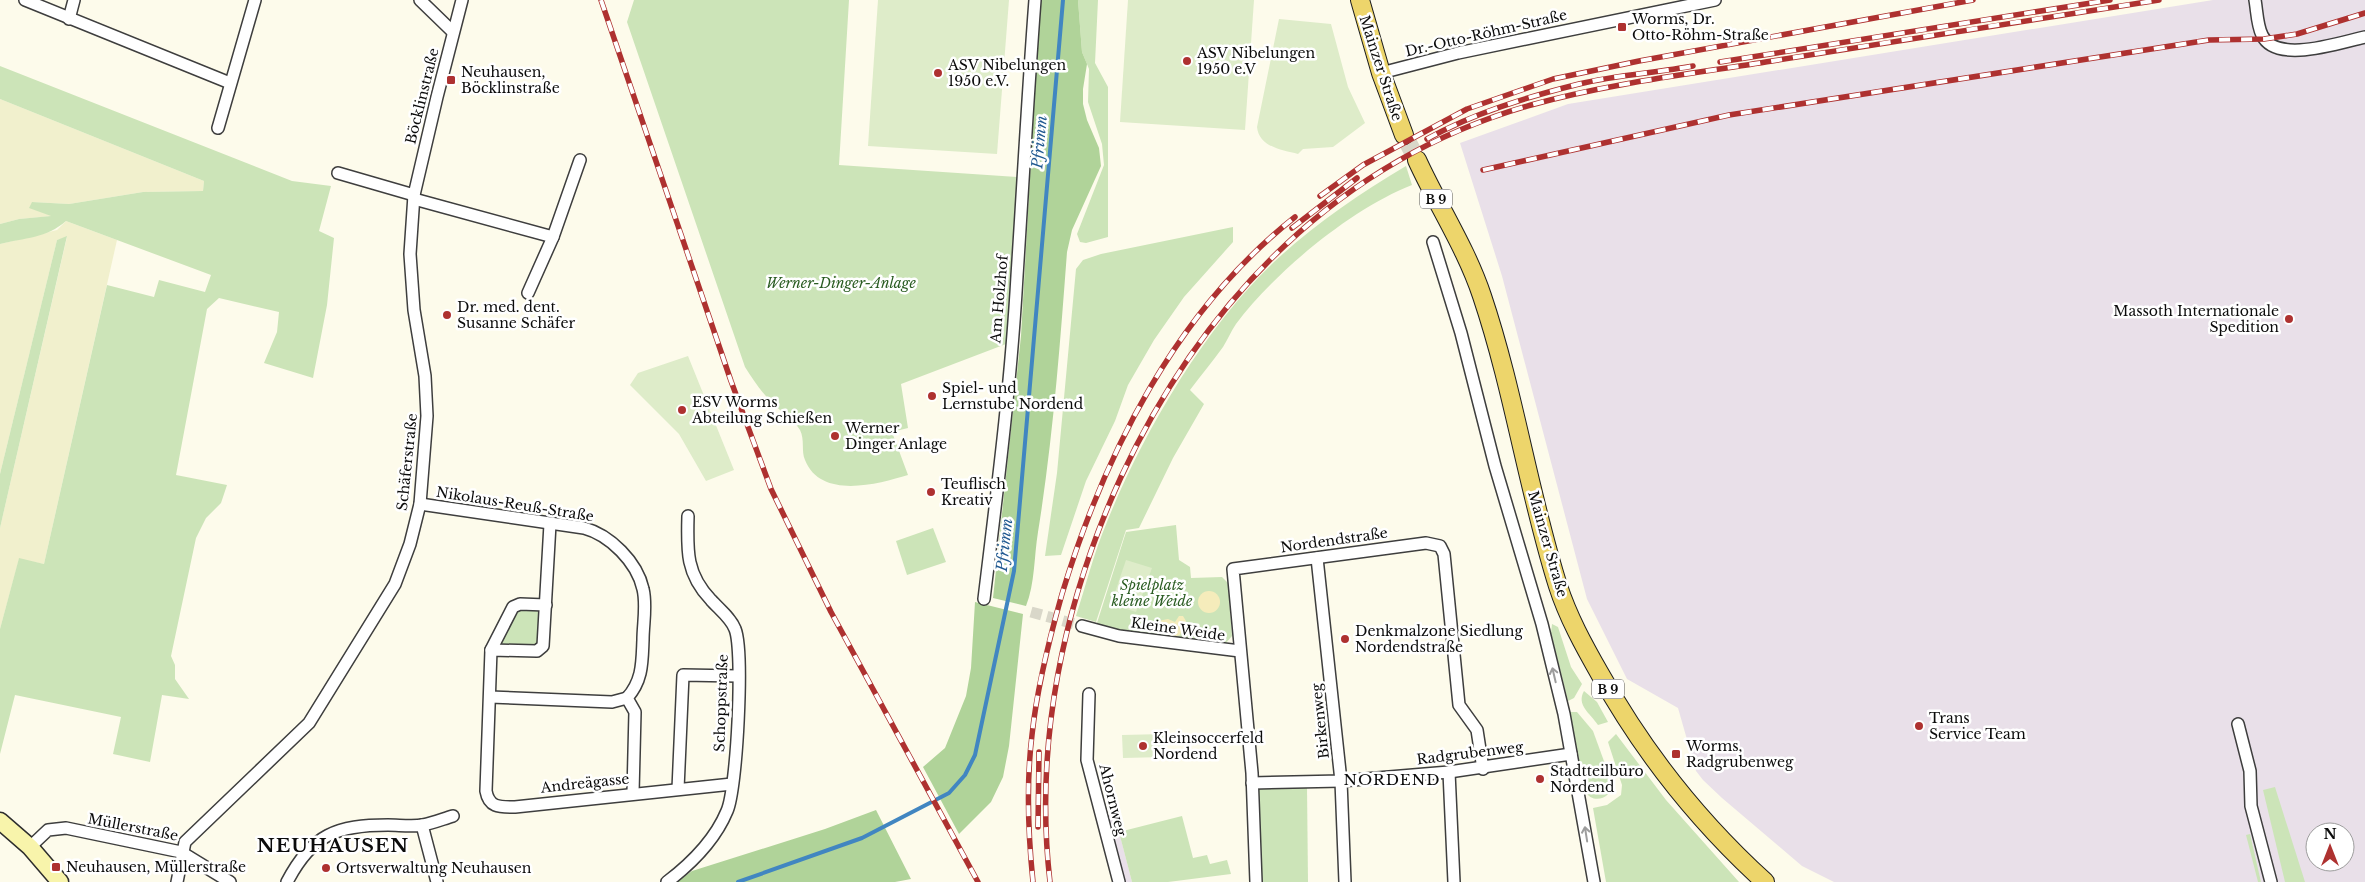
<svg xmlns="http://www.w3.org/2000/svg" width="2365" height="882" viewBox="0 0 2365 882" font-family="'Libre Baskerville',serif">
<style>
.industrial{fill:#e9e0e9;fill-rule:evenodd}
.farmland{fill:#f1f0cd}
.green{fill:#cce4b8}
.forest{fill:#b0d399}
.sand{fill:#f5ecbb}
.pitch{fill:#deecc9}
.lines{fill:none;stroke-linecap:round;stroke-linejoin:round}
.stream{stroke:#4186c1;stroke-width:4}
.street-tunnel{stroke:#d9d7c9;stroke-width:11;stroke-dasharray:11 5.5;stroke-linecap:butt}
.primary-tunnel{stroke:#d9d7c9;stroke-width:18;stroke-dasharray:18 9;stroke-linecap:butt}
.street-casing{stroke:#3e3e3e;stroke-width:14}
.secondary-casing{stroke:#2d2d2d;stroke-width:19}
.primary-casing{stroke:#1c1c1c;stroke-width:20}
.street{stroke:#fff;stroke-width:11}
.secondary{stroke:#f8f4ab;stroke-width:16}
.primary{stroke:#edd56b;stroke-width:18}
.rail-casing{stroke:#ae3130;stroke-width:5.5}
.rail{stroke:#fff;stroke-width:4;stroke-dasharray:11;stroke-linecap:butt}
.oneway{stroke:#9d9d9d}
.poi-dot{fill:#ae3130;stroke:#fff;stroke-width:2}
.labels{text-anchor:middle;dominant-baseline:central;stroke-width:5;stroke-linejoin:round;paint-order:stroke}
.shield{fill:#fff;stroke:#545454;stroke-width:1}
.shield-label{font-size:12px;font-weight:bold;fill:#0b0b0b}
.poi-label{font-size:14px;fill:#0b0b0b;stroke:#fff;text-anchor:start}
.street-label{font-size:14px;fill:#0b0b0b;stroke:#fff}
.park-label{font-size:14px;font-style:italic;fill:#2a5c22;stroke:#fff}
.water-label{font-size:15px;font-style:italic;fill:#205991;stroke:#fff}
.neighbourhood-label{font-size:15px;letter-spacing:1px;fill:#0b0b0b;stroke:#fff}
.district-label{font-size:19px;font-weight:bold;letter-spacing:1px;fill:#0b0b0b;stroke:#fff}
</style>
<rect width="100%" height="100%" fill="#fdfbeb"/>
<g class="industrial">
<path d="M2213 0H2365V882H1834L1802 866 1722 798 1703 780 1696 771 1678 708 1627 679 1587 599 1502 276 1460 143 1568 104ZM2315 832H2345V862H2315Z"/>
<path d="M1111 811 1114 812 1132 882H1121L1105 822Z"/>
</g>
<g class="farmland">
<path d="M0 99 204 181 203 191 143 192 69 204 32 202 53 216 19 219 0 224Z"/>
<path d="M66 221 117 240 44 564 19 559 0 629V528L67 237 57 240 0 474V244L57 230Z"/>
</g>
<g class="green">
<path d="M634 0H849L839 165 1017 177 1006 344 901 384 908 428 892 432 908 475C878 484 821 500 805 460 801 451 805 440 800 430 795 421 783 414 776 406 763 395 754 381 745 367L627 22Z"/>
<path d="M1078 0H1098L1095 63 1108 87V237L1086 243 1080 242 1077 234 1104 165 1102 144 1088 102 1089 69 1082 52Z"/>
<path d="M0 66 292 181 331 186 319 231 334 238 327 305 313 378 264 363 277 332 279 312 219 298 207 309 176 475 227 485 221 503 206 518 196 538 171 656 175 665V679L189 699 162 695 150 762 113 754 121 717 15 695 0 754V629L19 558 44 564 107 285 154 297 159 280 205 292 211 275 66 221C47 238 24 238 0 244V224L19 219 51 216 29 208 32 202 69 204 143 192 203 191 204 181 0 99Z"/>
<path d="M1406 166 1412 185C1351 209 1276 271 1236 324 1231 331 1228 339 1223 347 1213 361 1201 375 1190 390L1204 404 1173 458 1139 528 1126 530 1096 622 1076 616C1086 585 1094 552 1107 522 1142 434 1205 327 1274 262 1315 224 1359 194 1406 166Z"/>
<path d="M1233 227V242L1184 297 1154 340 1128 385 1115 421 1086 481 1061 555 1045 556 1057 473 1076 269 1083 260 1101 254Z"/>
<path d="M67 236 0 528V474L57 240Z"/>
<path d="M1176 525 1179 560 1190 567 1191 578 1222 577 1228 583 1232 636 1225 644 1116 632 1096 626 1126 532Z"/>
<path d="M933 528 946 562 907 575 896 541Z"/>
<path d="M536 607 540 611 538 646H503L501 641 517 608Z"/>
<path d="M1552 624 1558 627 1571 667 1582 684 1574 698 1568 701 1551 633Z"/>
<path d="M1584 691 1597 702 1608 722 1598 725C1590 713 1576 705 1584 691Z"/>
<path d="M1570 712H1577L1593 731 1612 783C1613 799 1592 805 1585 791Z"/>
<path d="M1616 734 1666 800 1739 882H1606L1593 808 1607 805 1621 795 1622 785 1608 742Z"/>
<path d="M1255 786H1307L1308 882H1258Z"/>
<path d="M2275 787 2305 882H2285L2263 790Z"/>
<path d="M1182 816 1193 858 1207 855 1210 864 1227 860 1231 874 1168 882H1132L1119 832Z"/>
<path d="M2250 834 2261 882H2258L2246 835Z"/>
</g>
<g class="forest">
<path d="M1040 0H1078L1082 52 1087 64 1083 89V104L1087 120 1099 148 1101 166 1072 230 1067 252C1060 345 1053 439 1038 532 1034 556 1035 584 1026 606L993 598 1021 336Z"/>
<path d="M975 602 1023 614 1009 746 1003 777 991 802 959 834 923 767 945 748 966 696 971 668Z"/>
<path d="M876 810 911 879 895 882H677L692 871 825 829Z"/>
</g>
<g class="sand">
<circle cx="1209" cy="602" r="11"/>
<path d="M1179 616H1183L1186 621 1180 635 1173 637 1156 628 1158 621 1168 619 1175 622Z"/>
</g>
<g class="pitch">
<path d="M878 0H1009L997 154 868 146Z"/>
<path d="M1128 0H1254L1245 130 1120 122Z"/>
<path d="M1279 19 1331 24 1348 87 1365 123 1333 147 1303 149 1298 154C1282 150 1259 147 1257 127Z"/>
<path d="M688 356 734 470 706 481 679 434 630 385 638 373Z"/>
<path d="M1126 560 1152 568 1136 612 1111 604Z"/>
<path d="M1164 734 1165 757 1123 758 1122 735Z"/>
</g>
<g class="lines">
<path class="stream" d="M738 882 862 838 949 793 965 775 975 755 1014 571 1063 0"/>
<path class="street-tunnel" d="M1031 612 1082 626"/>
<path class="primary-tunnel" d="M1404 135 1417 160"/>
<g class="street-casing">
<g id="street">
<path d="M25 0 230 83"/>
<path d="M420 0 453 32"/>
<path d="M2255 0C2257 11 2257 25 2262 35 2276 65 2341 42 2365 37"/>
<path d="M69 19 74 0"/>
<path d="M1381 73 1458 53 1715 0"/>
<path d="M218 128 255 0"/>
<path d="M338 173 414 195"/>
<path d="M414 199 553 237"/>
<path d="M1433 242 1461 333 1495 466 1542 624 1564 714 1594 882"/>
<path d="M528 293 553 237 580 160"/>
<path d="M420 504 584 528C610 535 637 562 643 589 647 605 643 624 643 640 642 662 643 680 627 698L635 712 633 793"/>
<path d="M550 524 543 646 537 651 491 650 486 791C489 808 500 807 515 807L732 784"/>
<path d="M1317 558 1341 781 1345 882"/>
<path d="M984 599C997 492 1011 384 1017 276 1023 184 1028 92 1035 0"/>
<path d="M1082 626 1119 636 1240 651"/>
<path d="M491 650 513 607 520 604 546 605"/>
<path d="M1089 694 1087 760 1119 882"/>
<path d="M490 697 612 702 627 698"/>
<path d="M2238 724 2250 771 2251 806 2271 882"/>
<path d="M1449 772 1454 882"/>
<path d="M1252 783 1341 781 1449 772 1571 754"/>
<path d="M678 789 683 675 738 676"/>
<path d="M422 825 437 882"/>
<path d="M30 847 48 830 66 828 181 852 230 882"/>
<path d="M177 882 185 842 309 723 395 584 410 544 420 504 427 416 425 376 414 310 410 254 414 195 437 97 462 0"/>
<path d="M287 882C312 834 337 825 388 825 399 825 412 827 423 825 433 823 443 819 453 816"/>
<path d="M667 882C692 863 715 840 727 811 737 789 744 651 735 629 731 618 719 609 711 600 686 574 687 551 688 516"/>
<path d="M1256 882 1252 773 1233 569 1426 543 1440 546 1444 554 1459 705 1477 730 1483 769"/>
</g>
</g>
<g class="secondary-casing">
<path id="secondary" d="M0 821 30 847 60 882"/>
</g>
<g class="primary-casing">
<g id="primary">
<path d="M1360 0 1381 73 1404 135"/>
<path d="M1417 160C1438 206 1466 248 1482 296 1514 391 1528 491 1558 586 1568 617 1584 646 1600 674 1644 753 1699 822 1765 882"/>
</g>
</g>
<use href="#street" class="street"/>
<use href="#secondary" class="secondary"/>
<use href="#primary" class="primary"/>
<g class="rail-casing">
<g id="rail">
<path d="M601 0 731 381 771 489 831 612 978 882"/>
<path d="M1720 62 2110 0"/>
<path d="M1427 139C1474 113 1527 97 1579 84 1616 75 1655 73 1693 66"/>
<path d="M1483 170 1729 115 2209 40 2264 39 2297 34 2365 13"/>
<path d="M1320 196 1363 165 1467 109 1553 79 1639 61 1973 0"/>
<path d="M1292 228 1357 178"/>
<path d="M1038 827 1039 752"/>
<path d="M1033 882C1028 833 1026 784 1032 735 1037 687 1049 640 1062 594 1105 452 1177 310 1295 217"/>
<path d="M1050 882C1034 743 1063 604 1121 477 1203 301 1340 159 1531 105 1610 83 1691 74 1772 61 1901 40 2030 20 2159 0"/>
</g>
</g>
<use href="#rail" class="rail"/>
</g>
<defs><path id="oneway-shaft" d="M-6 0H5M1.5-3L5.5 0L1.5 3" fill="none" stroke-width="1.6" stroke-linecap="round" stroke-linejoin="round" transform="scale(1.25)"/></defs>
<g class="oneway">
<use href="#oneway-shaft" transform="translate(1554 675) rotate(-103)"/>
<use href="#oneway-shaft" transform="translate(1586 834) rotate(-99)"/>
</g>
<g class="poi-dot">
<rect x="1617" y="22" width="10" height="10" rx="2.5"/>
<circle cx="1187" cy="61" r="5"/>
<circle cx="938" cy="73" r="5"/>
<rect x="446" y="75" width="10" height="10" rx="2.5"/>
<circle cx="447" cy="315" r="5"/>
<circle cx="2289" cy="319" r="5"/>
<circle cx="932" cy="396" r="5"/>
<circle cx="682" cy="410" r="5"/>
<circle cx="835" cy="436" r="5"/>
<circle cx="931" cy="492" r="5"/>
<circle cx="1345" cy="639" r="5"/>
<circle cx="1919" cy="726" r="5"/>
<circle cx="1143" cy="746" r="5"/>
<rect x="1671" y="749" width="10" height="10" rx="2.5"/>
<circle cx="1540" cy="779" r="5"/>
<rect x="51" y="862" width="10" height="10" rx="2.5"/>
<circle cx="326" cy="868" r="5"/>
</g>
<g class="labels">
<g class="shield">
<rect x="1420" y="189.5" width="32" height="19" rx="4"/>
<rect x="1592" y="679.5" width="32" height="19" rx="4"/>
</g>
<g class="shield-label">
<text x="1436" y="199">B 9</text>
<text x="1608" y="689">B 9</text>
</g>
<g class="poi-label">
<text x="1632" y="19">Worms, Dr.<tspan x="1632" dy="16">Otto-Röhm-Straße</tspan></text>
<text x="1197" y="53">ASV Nibelungen<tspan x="1197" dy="16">1950 e.V</tspan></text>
<text x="948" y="65">ASV Nibelungen<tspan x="948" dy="16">1950 e.V.</tspan></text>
<text x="461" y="72">Neuhausen,<tspan x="461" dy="16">Böcklinstraße</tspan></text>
<text x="457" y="307">Dr. med. dent.<tspan x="457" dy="16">Susanne Schäfer</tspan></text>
<text x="2279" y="311" text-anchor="end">Massoth Internationale<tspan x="2279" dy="16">Spedition</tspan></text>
<text x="942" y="388">Spiel- und<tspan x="942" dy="16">Lernstube Nordend</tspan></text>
<text x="692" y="402">ESV Worms<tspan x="692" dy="16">Abteilung Schießen</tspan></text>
<text x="845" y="428">Werner<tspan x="845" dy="16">Dinger Anlage</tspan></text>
<text x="941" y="484">Teuflisch<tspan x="941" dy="16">Kreativ</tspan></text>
<text x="1355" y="631">Denkmalzone Siedlung<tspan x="1355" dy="16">Nordendstraße</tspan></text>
<text x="1929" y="718">Trans<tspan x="1929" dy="16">Service Team</tspan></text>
<text x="1153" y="738">Kleinsoccerfeld<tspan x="1153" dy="16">Nordend</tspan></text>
<text x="1686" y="746">Worms,<tspan x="1686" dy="16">Radgrubenweg</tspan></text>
<text x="1550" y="771">Stadtteilbüro<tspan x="1550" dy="16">Nordend</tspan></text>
<text x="66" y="867">Neuhausen, Müllerstraße</text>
<text x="336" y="868">Ortsverwaltung Neuhausen</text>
</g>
<g class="street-label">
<text transform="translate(1486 33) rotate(-13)">Dr.-Otto-Röhm-Straße</text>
<text transform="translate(1381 68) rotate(72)">Mainzer Straße</text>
<text transform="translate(422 96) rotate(-76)">Böcklinstraße</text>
<text transform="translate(999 299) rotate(-85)">Am Holzhof</text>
<text transform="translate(407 462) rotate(-84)">Schäferstraße</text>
<text transform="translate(515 504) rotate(9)">Nikolaus-Reuß-Straße</text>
<text transform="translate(1334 540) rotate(-8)">Nordendstraße</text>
<text transform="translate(1548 544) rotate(74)">Mainzer Straße</text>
<text transform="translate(1178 629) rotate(8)">Kleine Weide</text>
<text transform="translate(721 703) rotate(-88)">Schoppstraße</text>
<text transform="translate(1320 721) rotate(-96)">Birkenweg</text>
<text transform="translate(1470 753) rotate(-7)">Radgrubenweg</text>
<text transform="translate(585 783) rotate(-6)">Andreägasse</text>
<text transform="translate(1113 800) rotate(76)">Ahornweg</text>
<text transform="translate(133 827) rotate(11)">Müllerstraße</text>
</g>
<g class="park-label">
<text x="841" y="283">Werner-Dinger-Anlage</text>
<text x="1152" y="585">Spielplatz<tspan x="1152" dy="16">kleine Weide</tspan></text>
</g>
<g class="water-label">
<text transform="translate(1039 142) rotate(-85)">Pfrimm</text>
<text transform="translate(1004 545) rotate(-84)">Pfrimm</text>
</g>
<g class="neighbourhood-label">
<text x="1392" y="779">NORDEND</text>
</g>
<g class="district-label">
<text x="333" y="845">NEUHAUSEN</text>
</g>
</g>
<g transform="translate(2330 847)"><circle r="24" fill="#ffffff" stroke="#9d9d9d"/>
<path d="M0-4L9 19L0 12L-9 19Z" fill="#ae3130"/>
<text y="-8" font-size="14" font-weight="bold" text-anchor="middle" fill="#0b0b0b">N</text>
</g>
</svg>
